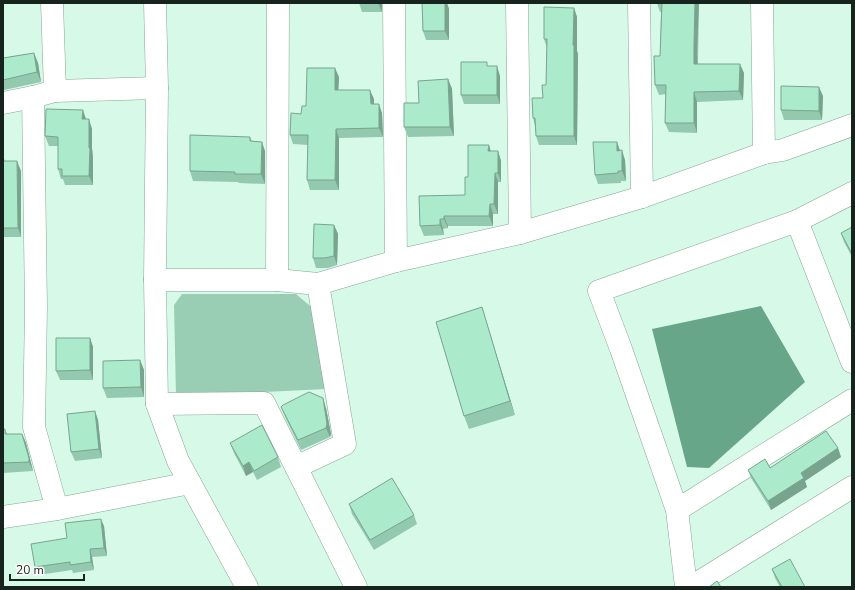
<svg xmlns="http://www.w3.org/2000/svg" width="855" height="590" viewBox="0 0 855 590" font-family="'Nunito Sans',sans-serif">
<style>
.green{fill:#9aceb4}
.water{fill:#68a689}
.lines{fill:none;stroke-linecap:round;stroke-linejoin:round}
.street-casing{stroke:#86a796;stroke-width:23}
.secondary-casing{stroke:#86a796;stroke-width:23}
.street{stroke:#fff;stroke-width:22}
.secondary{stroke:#fff;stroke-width:22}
.wall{fill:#93c9af}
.shaded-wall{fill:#78a48e}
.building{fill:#abeacb;stroke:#78a48e}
</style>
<rect width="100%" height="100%" fill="#d7fae8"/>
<path class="green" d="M182 294H296L316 311 327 389 176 396 174 305Z"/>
<path class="water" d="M761 306 805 382 709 468 687 467 652 329Z"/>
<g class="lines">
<g class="street-casing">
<g id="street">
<path d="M52 3 55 91"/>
<path d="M155 3 157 88 155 280 157 404 178 461 247 587"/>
<path d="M394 3 396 261"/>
<path d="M517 3 520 233"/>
<path d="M639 3 642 197"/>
<path d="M762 3 764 153"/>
<path d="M33 97 36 308 34 427 57 509"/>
<path d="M3 103 33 97 55 91 157 88"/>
<path d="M797 221 852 362"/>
<path d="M155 280H277L318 284 396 261 520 233 642 197 764 153 783 150 852 125"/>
<path d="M277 280 278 3"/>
<path d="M157 404 264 403 356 587"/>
<path d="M296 467 345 444 318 284"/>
<path d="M677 510 852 400"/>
<path d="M3 517 57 509 190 483"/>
<path d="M686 587 677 510 621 349 599 291 797 221 852 193"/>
</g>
</g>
<g class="secondary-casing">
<path id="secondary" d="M691 587 852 487"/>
</g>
<use href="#street" class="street"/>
<use href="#secondary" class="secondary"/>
</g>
<g class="wall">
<path d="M359 3H382V12H362Z"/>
<path d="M422 3H447L449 9V40H426L423 31Z"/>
<path d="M657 3H699L698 64 744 73 743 100 697 102V133L669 132 665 123 666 94 659 95 655 85 660 56 661 12H660Z"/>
<path d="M574 8 577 17V51L578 54 577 145H539L536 136 535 126 533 118 543 98 546 85 547 48 544 39Z"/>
<path d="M34 53 38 63 41 82 4 90 3 88V58Z"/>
<path d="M489 66 500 76V104H464L461 95Z"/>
<path d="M339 77 338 90 374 99V104L382 113 383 137 339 138V190H310L307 180 308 145 293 144 290 135 306 106Z"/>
<path d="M448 79 452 89 454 136 408 137 404 127Z"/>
<path d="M823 96 822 120H784L781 110Z"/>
<path d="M86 119 92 129V148L93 158V185H65L63 179H61L58 169V146H49L45 136Z"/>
<path d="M250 137 252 141 265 151V184L239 183 238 182 193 181 190 171Z"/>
<path d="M617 142 620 151 625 160 626 181H621V183L598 184 595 175Z"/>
<path d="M491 151H498L501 161V182H498V214H493V226H448V228L443 229 444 235 424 236 420 226 465 195 468 177Z"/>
<path d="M3 156 5 161 21 171V237H3Z"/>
<path d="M334 225 338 234 337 265 328 268H316L313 258Z"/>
<path d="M852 227V257L844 242 841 233Z"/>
<path d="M482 307 486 321 515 415 469 429 464 416Z"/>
<path d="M90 338 93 347V380H60L56 371Z"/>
<path d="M140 360 144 370V397L107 398 103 388Z"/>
<path d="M281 407 326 408 331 434 330 437 301 450 285 417Z"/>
<path d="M95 411 98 420 102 458 75 461 71 452Z"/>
<path d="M3 429H5L7 434H22L26 443 33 471 3 473Z"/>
<path d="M230 443 278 457 281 467 257 480 253 472 246 476 234 453Z"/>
<path d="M838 448 841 457 805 481 807 487 771 510 751 478 748 470 770 468Z"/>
<path d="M349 504 414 515 417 524 374 550 352 514Z"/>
<path d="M104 526 107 556 92 557 94 570 73 573 72 570 38 575 35 567 67 538Z"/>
<path d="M772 569 805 587H780L775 578Z"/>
</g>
<g class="shaded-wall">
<path d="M378 3H382V12Z"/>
<path d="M445 3H447L449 9V40L445 31Z"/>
<path d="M695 3H699L697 53 698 74 694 64V44Z"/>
<path d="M574 8 577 17V51L578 54 577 145 574 136 573 45Z"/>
<path d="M34 53 38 63 41 82 37 72Z"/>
<path d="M740 64 744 73 743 100 739 91Z"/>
<path d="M497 66 500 76V104L497 95Z"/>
<path d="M335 68 339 77 338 99 335 90Z"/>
<path d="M448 79 452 89 454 136 450 127Z"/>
<path d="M819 87 823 96 822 120 819 111Z"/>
<path d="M370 90 374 99V113L371 104Z"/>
<path d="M694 92 697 102V133L694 123Z"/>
<path d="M379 104 382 113 383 137 379 128Z"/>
<path d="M83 110 86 119H82Z"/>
<path d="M89 119 92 129V148L93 158V185L89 176Z"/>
<path d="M336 129 339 138V190L335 180Z"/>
<path d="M262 142 265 151V184L261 174Z"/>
<path d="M617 142 620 151H617Z"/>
<path d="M489 145 492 155 488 151Z"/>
<path d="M622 150 625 160 626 181 622 171Z"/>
<path d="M498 151 501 161V182L498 173Z"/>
<path d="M17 161 21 171V237L18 228Z"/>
<path d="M495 173 498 182V214L494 204Z"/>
<path d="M490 204 493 214V226L489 216Z"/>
<path d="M444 216 448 226V228L444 219Z"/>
<path d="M440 219 443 229 444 235 440 225Z"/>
<path d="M334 225 338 234 337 265 334 256Z"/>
<path d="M482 307 486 321 515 415 510 401Z"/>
<path d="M90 338 93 347V380L90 370Z"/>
<path d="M140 360 144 370V397L141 387Z"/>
<path d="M323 398 326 408 331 434 330 437 326 428Z"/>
<path d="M95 411 98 420 102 458 99 449Z"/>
<path d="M22 434 26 443 33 471 29 462Z"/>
<path d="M838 448 841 457 805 481 807 487 771 510 768 501 801 473Z"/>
<path d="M249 462 253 472 246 476 243 466Z"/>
<path d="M101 519 104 526 107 556 104 548Z"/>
<path d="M90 549 92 557 94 570 91 562Z"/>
</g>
<g class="building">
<path d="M422 3H445V31H423Z"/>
<path d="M662 3H695L694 44V64H740L739 91 694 92V123H665L666 85H655L654 56H660Z"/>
<path d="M544 7 574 8 573 45H574V136H536L535 118H533L532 98H543L542 85H546L547 39H544Z"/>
<path d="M34 53 37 72 3 80V58Z"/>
<path d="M461 62H487V66H497V95H461Z"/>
<path d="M307 68H335V90H370L371 104H379V128L336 129 335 180H307L308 135H290L291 113 301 114 302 106H306Z"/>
<path d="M448 79 450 127H404V103H419L418 81Z"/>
<path d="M781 86 819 87V111L781 110Z"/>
<path d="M46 109 83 110 82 119H89V148H90L89 176H62V169H58V137L45 136Z"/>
<path d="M190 135 250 137V141L262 142 261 174H235V172L190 171Z"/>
<path d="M593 142H617V151L622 150V171H618V173L595 175Z"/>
<path d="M468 145H489L488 151H498V173H495L494 204H490L489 216H444V219H440V225L420 226 419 196 465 195V177H468Z"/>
<path d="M3 161H17L18 228H3Z"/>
<path d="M314 224 334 225V256L325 258H313Z"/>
<path d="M852 227V254L841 233Z"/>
<path d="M482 307 510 401 464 416 436 322Z"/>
<path d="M56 338H90V370L56 371Z"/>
<path d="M140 360 141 387 103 388V361Z"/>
<path d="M309 392 323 398 327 424 326 428 298 440 281 407 283 405Z"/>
<path d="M95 411 99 449 71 452 67 414Z"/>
<path d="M262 425 278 457 254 471 249 462 243 466 230 443Z"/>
<path d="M3 429H5V434H22L29 458V462L3 463Z"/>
<path d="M826 431 838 448 801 473 804 478 768 501 748 470 765 459 770 468Z"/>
<path d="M392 478 414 515 370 540 349 504Z"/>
<path d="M101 519 104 548 90 549 91 562 70 565V562L35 567 31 544 67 538 65 523Z"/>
<path d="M790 559 805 587H782L772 569Z"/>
<path d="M717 581 721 587H709Z"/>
</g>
<rect width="855" height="590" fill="none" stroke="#17231d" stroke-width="8"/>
<path d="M10 574v6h74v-6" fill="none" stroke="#17231d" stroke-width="2"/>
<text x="16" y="574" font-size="12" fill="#17231d" stroke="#fdfdfd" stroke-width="3" paint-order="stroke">20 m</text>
</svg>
